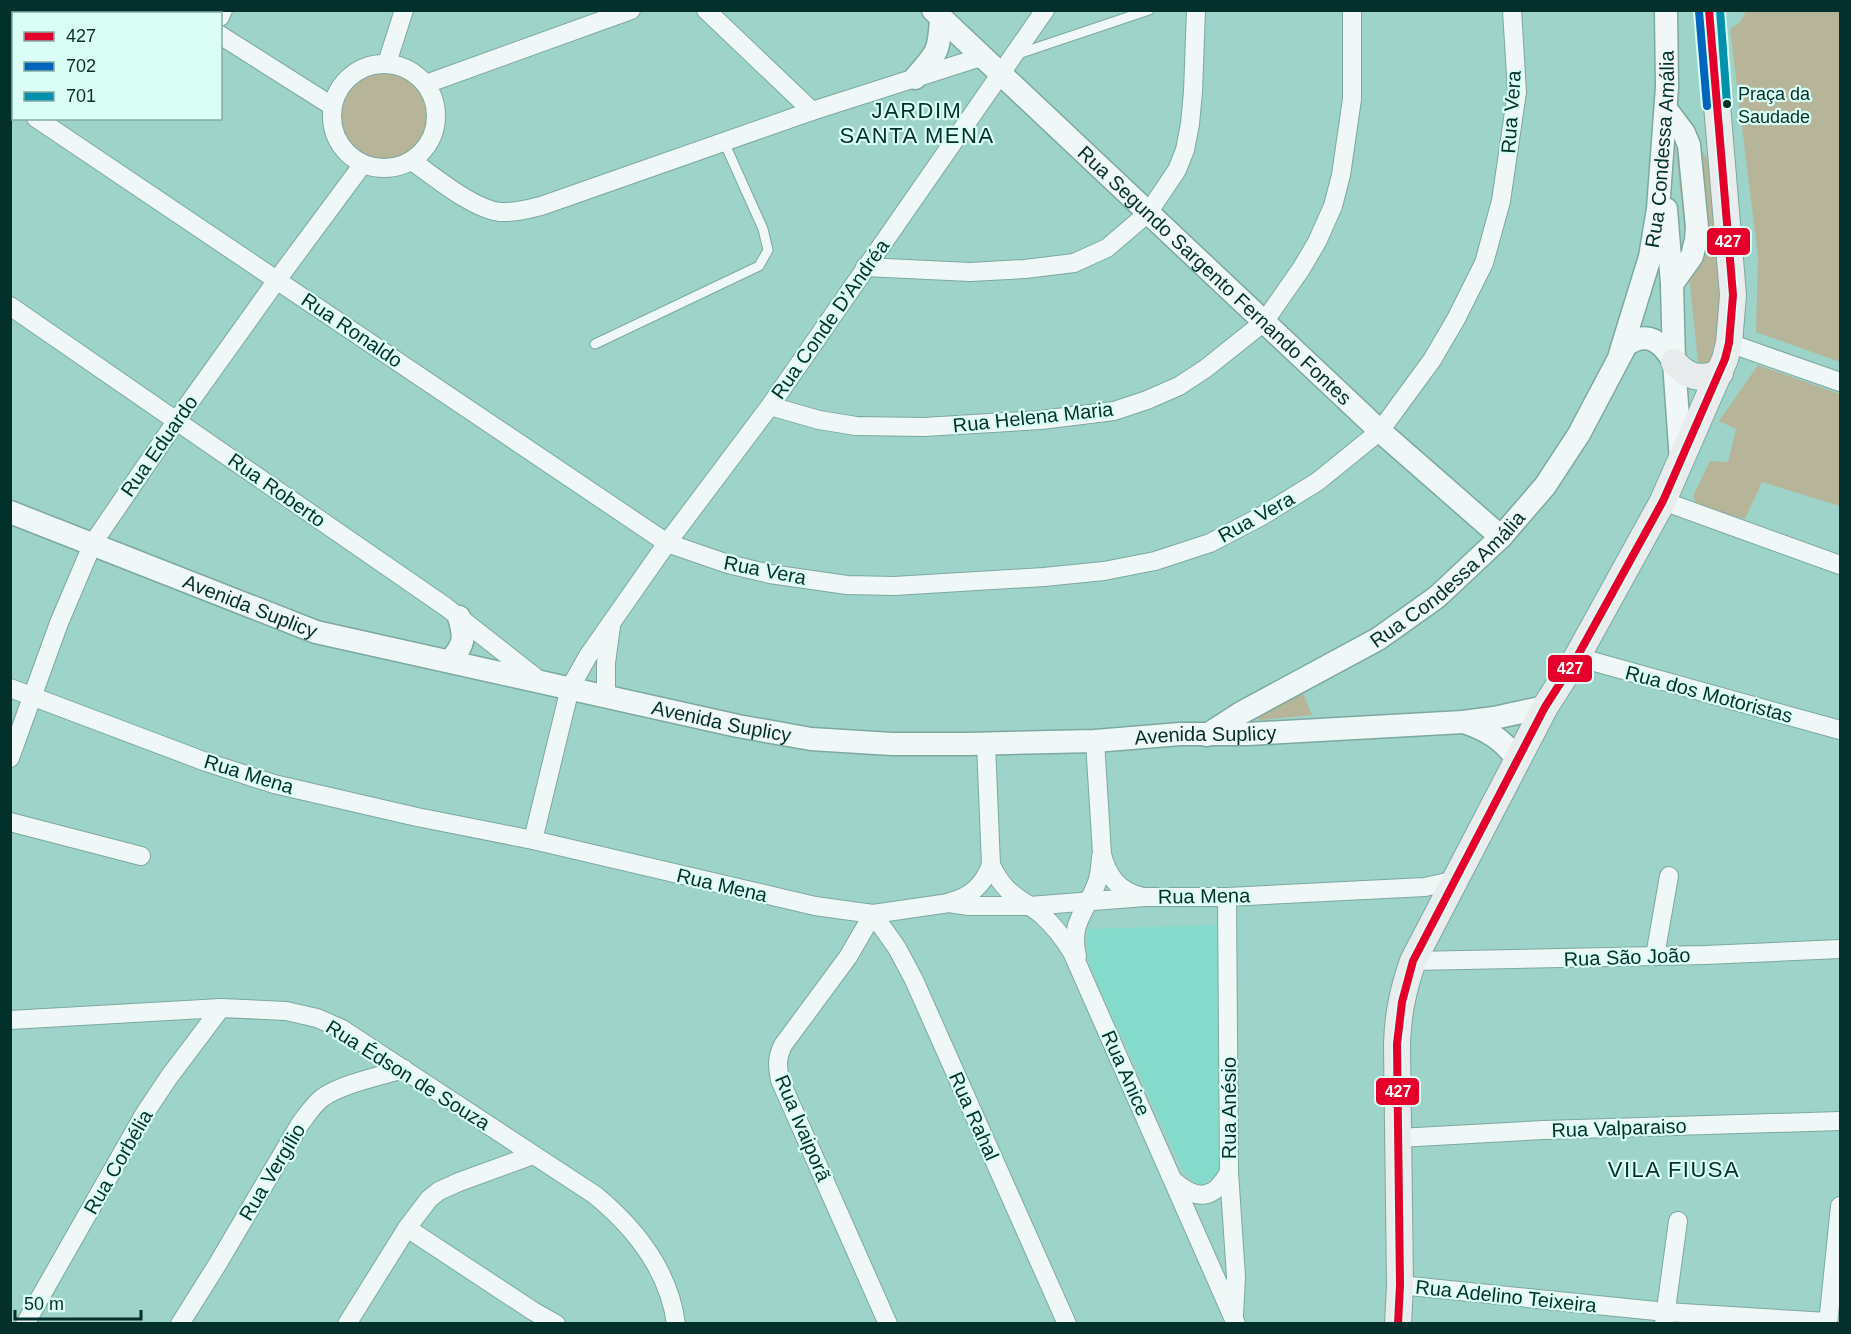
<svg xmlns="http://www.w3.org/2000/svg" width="1851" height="1334" viewBox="0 0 1851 1334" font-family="Helvetica,sans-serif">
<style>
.built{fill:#84dacb}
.green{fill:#b7b599}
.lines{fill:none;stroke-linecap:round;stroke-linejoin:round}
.service-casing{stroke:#7ca8a0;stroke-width:11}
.minor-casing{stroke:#7ca8a0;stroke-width:20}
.tertiary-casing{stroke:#7ca8a0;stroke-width:25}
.secondary-casing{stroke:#7ca8a0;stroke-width:28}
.service{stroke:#f0f8f7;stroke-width:9}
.minor{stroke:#f0f8f7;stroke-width:18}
.tertiary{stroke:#f0f8f7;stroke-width:22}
.secondary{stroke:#e8ecec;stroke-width:26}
.bus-1-casing{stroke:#dafef6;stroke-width:12}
.bus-2-casing{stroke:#dafef6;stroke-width:12}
.bus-3-casing{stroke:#dafef6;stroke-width:12}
.bus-1{stroke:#e4002b;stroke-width:8}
.bus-2{stroke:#0065bd;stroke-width:8}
.bus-3{stroke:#0191ad;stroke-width:8}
.bus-dot{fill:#03302a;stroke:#dafef6;stroke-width:2}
.labels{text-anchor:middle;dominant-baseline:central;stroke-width:4.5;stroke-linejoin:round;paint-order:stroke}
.bus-label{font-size:18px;fill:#03302a;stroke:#dafef6;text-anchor:start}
.street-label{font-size:20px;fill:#03302a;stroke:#dafef6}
.quarter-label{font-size:22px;letter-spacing:1.5px;fill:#03302a;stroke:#dafef6}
.line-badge{stroke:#dafef6;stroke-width:2}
.badge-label{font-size:16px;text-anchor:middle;font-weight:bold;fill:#fff}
</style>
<rect width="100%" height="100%" fill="#9dd3c9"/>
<path class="built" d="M1217 925 1219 1174 1199 1186 1184 1172 1089 964 1087 929Z"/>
<g class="green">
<path d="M1746 11H1840V362L1756 332 1758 257 1730 29 1740 22Z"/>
<circle cx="383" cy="116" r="49"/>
<path d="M1686 138 1697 144 1711 164 1724 300 1716 358 1707 364 1698 362 1676 149Z"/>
<path d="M1758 365 1840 394V506L1762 482 1745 519 1697 507 1693 496 1710 461 1728 462 1736 429 1719 421Z"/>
<path d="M1302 691 1312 715 1261 720 1256 718 1259 713Z"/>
</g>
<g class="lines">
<g class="service-casing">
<g id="service">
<path d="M1018 54 1149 10"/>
<path d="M595 344 759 266 768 250 763 229 724 142"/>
</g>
</g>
<g class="minor-casing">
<g id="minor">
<path d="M186 10 190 14"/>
<path d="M706 10 812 111"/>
<path d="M220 17 223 10"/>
<path d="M220 35 332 106"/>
<path d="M387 63 404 10"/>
<circle cx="384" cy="116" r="52"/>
<path d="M426 84 631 10"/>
<path d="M10 102 14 104"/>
<path d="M36 118 667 543 728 564 770 574 847 585 894 586 1044 577 1104 571 1155 561 1210 543 1260 517 1317 482 1380 431 1432 360 1456 319 1484 263 1501 201 1517 92 1512 10"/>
<path d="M412 161C435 177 473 209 500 212 514 213 528 209 541 206L812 111 981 57"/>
<path d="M865 267 970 272 1025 269 1074 263 1107 248 1148 213 1177 170 1185 150 1190 124 1193 92 1196 10"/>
<path d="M10 306 446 607 539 680"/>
<path d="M1729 343 1840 382"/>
<path d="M770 406 819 420 856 426 924 427 1041 420 1114 411 1147 400 1179 386 1205 369 1264 322 1301 269 1317 242 1333 206 1341 175 1352 99V10"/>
<path d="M1663 501 1840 565"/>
<path d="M1577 657 1840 730"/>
<path d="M10 688 206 762 274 784 417 817 533 840 815 906 873 914 949 903 969 906H1029L1145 897H1227L1425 887 1456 880"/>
<path d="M606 695V663L611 626"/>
<path d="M1095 741 1102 854C1107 875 1118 891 1140 896"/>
<path d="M986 744 991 865C1006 896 1018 896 1042 915 1054 926 1064 939 1072 952L1236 1324"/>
<path d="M10 758 59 623 93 543 177 420 277 280 363 164"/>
<path d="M10 822 141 856"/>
<path d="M533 840 570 688 588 656 667 543 770 406 1045 10"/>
<path d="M1227 897 1229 1172 1236 1277 1234 1315"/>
<path d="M950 902C971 897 983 885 991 865"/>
<path d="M873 914 848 957 783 1045C777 1057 777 1066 780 1080L888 1324"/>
<path d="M873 914 897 948 914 980 1067 1324"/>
<path d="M1077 956C1069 923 1086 912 1096 885 1100 876 1100 867 1101 857"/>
<path d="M1655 956 1669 876"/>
<path d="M1413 961 1705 955 1840 949"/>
<path d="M10 1020 221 1008 286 1011 317 1018 342 1029 595 1195C635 1228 669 1270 676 1324"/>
<path d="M1398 1138 1544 1130 1840 1121"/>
<path d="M1174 1181C1197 1201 1214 1200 1229 1172"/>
<path d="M407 1228 533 1311 556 1324"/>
<path d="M1400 1285 1666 1312 1828 1322"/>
<path d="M25 1324 145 1113 169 1077 221 1008"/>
<path d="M180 1324 217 1265 300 1124C307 1115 313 1105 322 1098 341 1084 381 1076 404 1069"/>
<path d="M347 1324 407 1228 429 1199 439 1191 459 1182 533 1155"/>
<path d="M1664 1324 1678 1221"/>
<path d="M1828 1324 1840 1206"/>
</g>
</g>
<g class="tertiary-casing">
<g id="tertiary">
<path id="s1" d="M933 10 1380 431 1501 537"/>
<path d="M915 78C937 53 939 53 941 19"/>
<path d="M1666 109 1684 133 1689 145 1697 227 1696 240 1692 256 1672 284"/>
<path d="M1666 209 1672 284 1674 362 1681 461"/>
<path id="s2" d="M1620 354 1650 257 1658 209 1667 87 1666 10"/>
<path id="s3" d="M10 512 316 632 738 726 811 739 892 744H968L1095 741 1180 734H1247L1463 722 1494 718 1545 707"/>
<path d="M450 661C465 644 465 637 459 617"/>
<path d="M1464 722C1489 731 1502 739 1518 760"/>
<path id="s4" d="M1207 735 1241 713 1378 639 1437 597 1501 537 1545 486 1579 434 1626 345C1648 330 1662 342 1674 362"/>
</g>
</g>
<g class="secondary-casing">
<g id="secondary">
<path d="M10 13 13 10"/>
<path d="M1674 362C1688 378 1699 380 1720 373"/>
<path d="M1398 1324 1400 1285 1397 1044C1398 1013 1403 990 1413 961L1545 707 1577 657 1663 501 1725 359 1729 343 1733 295 1709 10"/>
</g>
</g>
<use href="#service" class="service"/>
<use href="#minor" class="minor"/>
<use href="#tertiary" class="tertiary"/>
<use href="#secondary" class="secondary"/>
<g class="bus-1-casing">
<path id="bus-1" d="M1398 1324 1400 1285 1397 1044 1402 1002 1413 961 1545 707 1577 657 1663 501 1725 359 1729 343 1733 295 1709 10"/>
</g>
<g class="bus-2-casing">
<path id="bus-2" d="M1699 11 1707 106"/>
</g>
<g class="bus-3-casing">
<path id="bus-3" d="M1720 10 1727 104"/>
</g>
<use href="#bus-1" class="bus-1"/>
<use href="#bus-2" class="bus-2"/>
<use href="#bus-3" class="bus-3"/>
</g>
<circle class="bus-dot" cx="1727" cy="104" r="5"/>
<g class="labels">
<g class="bus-label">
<text x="1738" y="94">Praça da<tspan x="1738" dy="23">Saudade</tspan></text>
</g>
<g class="street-label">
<text transform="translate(1511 112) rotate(-86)">Rua Vera</text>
<text stroke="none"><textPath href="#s2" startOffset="210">Rua Condessa Amália</textPath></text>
<text stroke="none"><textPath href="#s1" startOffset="387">Rua Segundo Sargento Fernando Fontes</textPath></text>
<text transform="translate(830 319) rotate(-55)">Rua Conde D'Andréa</text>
<text transform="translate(352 330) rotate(34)">Rua Ronaldo</text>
<text transform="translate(1033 417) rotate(-6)">Rua Helena Maria</text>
<text transform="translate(159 446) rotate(-55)">Rua Eduardo</text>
<text transform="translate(277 490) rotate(35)">Rua Roberto</text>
<text transform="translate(1256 517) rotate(-29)">Rua Vera</text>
<text transform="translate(765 570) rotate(11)">Rua Vera</text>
<text stroke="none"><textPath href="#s4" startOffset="288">Rua Condessa Amália</textPath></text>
<text stroke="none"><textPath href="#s3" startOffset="258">Avenida Suplicy</textPath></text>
<text transform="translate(1709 694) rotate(15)">Rua dos Motoristas</text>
<text stroke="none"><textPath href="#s3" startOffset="744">Avenida Suplicy</textPath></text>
<text stroke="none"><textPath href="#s3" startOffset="1230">Avenida Suplicy</textPath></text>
<text transform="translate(249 774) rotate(17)">Rua Mena</text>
<text transform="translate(722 885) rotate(13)">Rua Mena</text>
<text transform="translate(1204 896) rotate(-1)">Rua Mena</text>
<text transform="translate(1627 957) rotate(-2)">Rua São João</text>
<text transform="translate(1126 1073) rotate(66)">Rua Anice</text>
<text transform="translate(408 1075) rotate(32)">Rua Édson de Souza</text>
<text transform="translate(1229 1108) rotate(-90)">Rua Anésio</text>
<text transform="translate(974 1116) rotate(66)">Rua Rahal</text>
<text transform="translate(803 1128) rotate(67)">Rua Ivaiporã</text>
<text transform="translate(1619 1128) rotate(-2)">Rua Valparaiso</text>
<text transform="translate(118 1162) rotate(-60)">Rua Corbélia</text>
<text transform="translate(272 1172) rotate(-59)">Rua Vergílio</text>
<text transform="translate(1506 1296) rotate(6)">Rua Adelino Teixeira</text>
</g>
<g class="quarter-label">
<text x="917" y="110">JARDIM<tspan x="917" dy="25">SANTA MENA</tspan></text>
<text x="1674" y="1169">VILA FIUSA</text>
</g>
</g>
<g class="line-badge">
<rect x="1706" y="227" width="45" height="29" rx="6" fill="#e4002b"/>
<rect x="1547" y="654" width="46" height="29" rx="6" fill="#e4002b"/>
<rect x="1375" y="1077" width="45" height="29" rx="6" fill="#e4002b"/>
</g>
<g class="badge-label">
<text x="1728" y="247">427</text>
<text x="1570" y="674">427</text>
<text x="1398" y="1097">427</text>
</g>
<rect width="1851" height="1334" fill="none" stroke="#03302a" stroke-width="24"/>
<rect x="12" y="12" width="210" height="108" fill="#dafef6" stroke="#84aca4" stroke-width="1.5"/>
<rect x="24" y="32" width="30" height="9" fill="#e4002b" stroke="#84aca4" stroke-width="1.5"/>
<text x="66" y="42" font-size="18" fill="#03302a">427</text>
<rect x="24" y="62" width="30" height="9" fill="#0065bd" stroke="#84aca4" stroke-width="1.5"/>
<text x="66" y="72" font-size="18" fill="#03302a">702</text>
<rect x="24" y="92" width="30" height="9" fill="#0191ad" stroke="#84aca4" stroke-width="1.5"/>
<text x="66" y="102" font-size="18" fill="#03302a">701</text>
<path d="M15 1310v9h126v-9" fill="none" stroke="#03302a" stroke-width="3"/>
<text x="24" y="1310" font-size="18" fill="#03302a" stroke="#dafef6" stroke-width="4.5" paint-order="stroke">50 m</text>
</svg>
